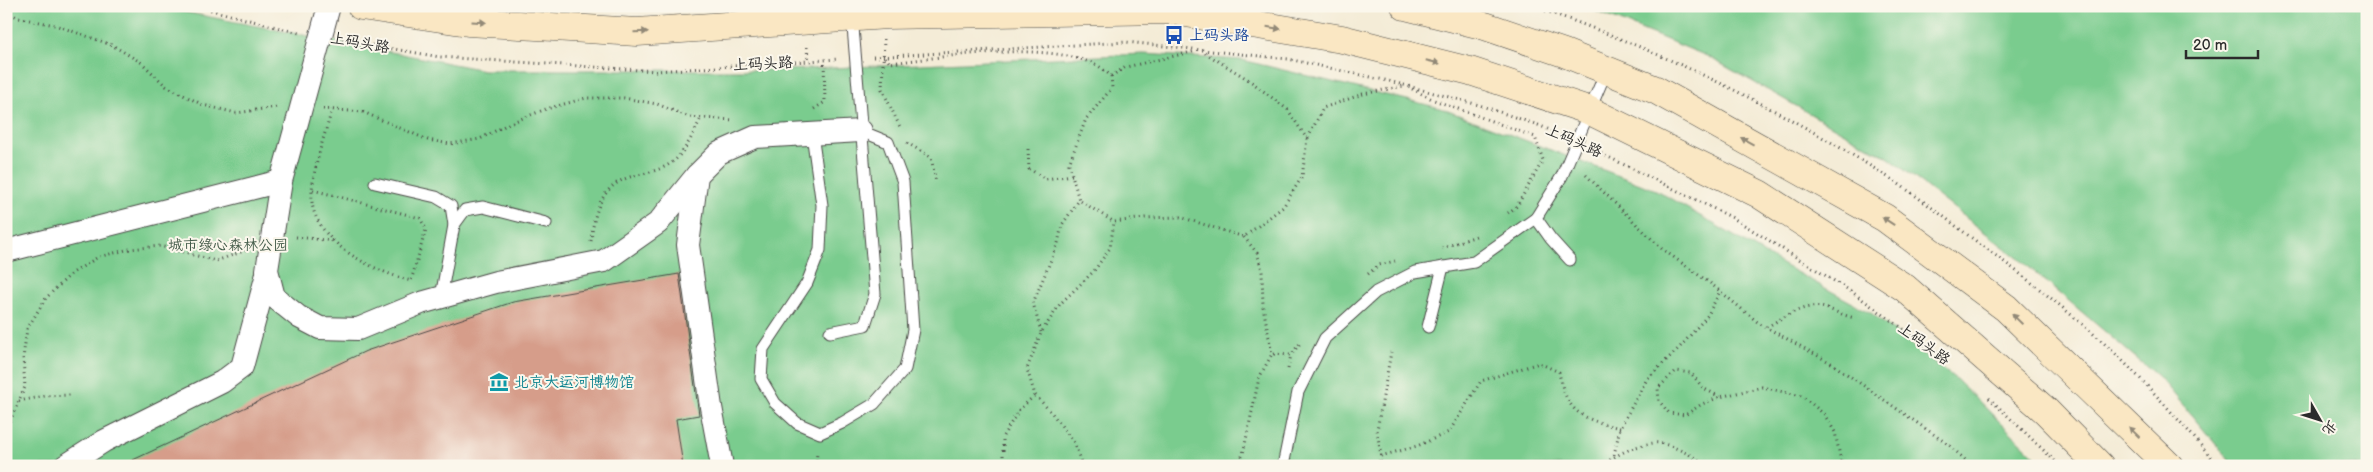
<svg xmlns="http://www.w3.org/2000/svg" width="2373" height="472" viewBox="0 0 2373 472" font-family="'Balsamiq Sans','LXGW WenKai TC',sans-serif">
<style>
.green{fill:#7acc8e;stroke:#527c5c}
.building{fill:#d69d8a}
.lines{fill:none;stroke-linecap:round;stroke-linejoin:round}
.lane-casing{stroke:#494845;stroke-width:13}
.street-casing{stroke:#494845;stroke-width:24}
.secondary-casing{stroke:#494845;stroke-width:29}
.path{stroke:#494845;stroke-width:3;stroke-dasharray:1 4;stroke-linecap:butt}
.lane{stroke:#fff;stroke-width:11}
.street{stroke:#fff;stroke-width:22}
.secondary{stroke:#fae7c3;stroke-width:28}
.oneway{fill:#928977}
.labels{text-anchor:middle;dominant-baseline:central;stroke-width:4;stroke-linejoin:round;paint-order:stroke}
.transit-label{font-size:15px;fill:#164399;stroke:#fbf7ec;text-anchor:start}
.street-label{font-size:15px;fill:#2b2b2b;stroke:#fbf7ec}
.park-label{font-size:15px;fill:#435b49;stroke:#fbf7ec}
.culture-label{font-size:15px;fill:#0d838f;stroke:#fbf7ec;text-anchor:start}
</style>
<rect width="100%" height="100%" fill="#fbf7ec"/>
<filter id="ink" filterUnits="userSpaceOnUse"><feTurbulence type="fractalNoise" baseFrequency=".02" numOctaves="2"/><feDisplacementMap in="SourceGraphic" scale="10" xChannelSelector="R" yChannelSelector="G"/><feConvolveMatrix kernelMatrix="1 2 1 2 8 2 1 2 1" color-interpolation-filters="sRGB"/></filter>
<filter id="wash" filterUnits="userSpaceOnUse"><feTurbulence type="fractalNoise" baseFrequency=".0096" numOctaves="4" result="noise"/><feDisplacementMap in="SourceGraphic" scale="20" xChannelSelector="R" yChannelSelector="G"/><feGaussianBlur stdDeviation="1.12" result="paint"/><feColorMatrix in="noise" values="0 0 0 0 0 0 0 0 0 0 0 0 0 0 0 0 0 1.4 0 .05"/><feComposite in="paint" operator="in"/></filter>
<g filter="url(#wash)">
<rect width="100%" height="100%" fill="#f4ecd7"/>
<g class="green">
<path d="M6 6H153L484 70H787L1143 54 1242 60 1440 108 1656 190 1785 266 1871 313 1957 380 2045 466H6Z"/>
<path d="M1583 6H2367V466H2234L2162 380 2023 262 1889 158 1707 56Z"/>
</g>
<g id="blocks">
<path class="building" d="M679 274 699 415 676 419 683 466H120L366 351 513 302Z"/>
</g>
</g>
<g filter="url(#ink)">
<use href="#blocks" fill-opacity="0" stroke="#494845" stroke-width="1"/>
<g class="lines">
<g class="lane-casing">
<g id="lane">
<path d="M812 134 822 205 820 250 807 283 763 349 761 379 775 403 797 423 820 433 842 423 874 404 905 369 913 330 903 182 888 142 861 131"/>
<path d="M375 183 436 197 451 206 454 225 441 297"/>
<path d="M454 225 465 210 483 207 546 223"/>
<path d="M1570 260 1551 239 1536 218 1562 176 1607 69"/>
<path d="M1428 327 1443 267"/>
<path d="M830 332 865 325 875 294 852 15"/>
<path d="M1283 466 1298 392 1325 338 1376 292 1415 272 1474 262 1536 218"/>
</g>
</g>
<g class="street-casing">
<g id="street">
<path d="M697 175 688 245 711 407 722 466"/>
<path d="M281 181 267 270 274 297 299 317 320 328 358 329 421 303 496 282 604 261 658 223 697 175 719 153 755 137 861 131"/>
<path d="M6 251 281 181 329 6"/>
<path d="M65 466 104 441 222 382 242 367 267 274"/>
</g>
</g>
<g class="secondary-casing">
<g id="secondary">
<path d="M361 6 468 22 637 32 887 15 1168 10 1342 39 1470 71 1588 110 1759 194 1905 288 2046 411 2100 466"/>
<path d="M1405 6 1485 26 1564 53 1656 90 1885 218 2006 308 2169 466"/>
</g>
</g>
<g class="path">
<path d="M196 6 299 33"/>
<path d="M1531 6C1659 49 1781 108 1894 181 1920 198 1944 217 1969 236 2016 270 2063 306 2107 346 2147 383 2183 425 2219 466"/>
<path d="M6 11 19 18 55 25 112 45 142 63 166 86 203 105 236 113 277 107"/>
<path d="M884 39 882 89 901 129"/>
<path d="M342 40 440 57 656 71 839 59"/>
<path d="M807 47 808 61"/>
<path d="M873 57 1126 42 1288 59 1389 81 1479 105 1538 125 1562 135"/>
<path d="M885 57 890 63C946 57 1044 40 1096 65 1101 67 1106 72 1111 76L1112 88 1086 119 1069 164 1079 200 1114 222 1145 218 1180 217 1244 237 1283 207 1302 177 1307 139 1288 110 1249 80 1202 51"/>
<path d="M1111 76 1126 67 1196 51"/>
<path d="M1412 89 1434 100 1535 137 1543 160 1517 206 1508 213"/>
<path d="M323 109 363 112 428 140 450 144 480 139 510 123 546 109 586 98H624L657 104 689 117 734 120"/>
<path d="M814 109 825 102 824 60"/>
<path d="M1308 138 1323 108 1363 94 1404 86"/>
<path d="M907 143 931 157 936 182"/>
<path d="M1028 149 1029 169 1046 179 1072 175"/>
<path d="M1592 149 1733 218 1852 292 1941 356"/>
<path d="M1586 175 1662 249 1710 283 1760 324 1831 363 1949 445 1972 466"/>
<path d="M313 190 420 218 426 229 411 281C375 271 323 247 313 208 307 184 325 134 332 110"/>
<path d="M296 237 335 241"/>
<path d="M1244 237 1257 253 1262 270 1263 306 1272 354 1291 355 1301 342"/>
<path d="M591 241C594 214 600 186 630 177 645 173 661 171 674 161 686 150 694 133 701 118"/>
<path d="M1442 248 1479 235"/>
<path d="M1368 274 1379 265 1395 261"/>
<path d="M1767 327C1782 318 1803 304 1821 307 1831 309 1844 316 1855 318"/>
<path d="M1041 332 1033 303 1058 243 1062 225 1079 200"/>
<path d="M1288 369 1291 355"/>
<path d="M1720 397 1703 388 1691 373 1676 371 1658 388 1659 401 1669 413 1685 415 1702 404 1720 397 1762 387 1802 396 1824 414 1835 432 1842 466"/>
<path d="M1989 398 2060 466"/>
<path d="M19 401 45 396 70 395"/>
<path d="M6 430 25 387 23 358 27 329 46 298 71 274 98 257 130 249 160 246 216 261 247 250"/>
<path d="M1614 455 1620 428 1647 379 1680 347 1708 315 1720 291"/>
<path d="M1381 456 1377 430 1391 352"/>
<path d="M816 466 817 452"/>
<path d="M1003 466V436L1019 410 1035 395"/>
<path d="M1082 466 1075 444 1051 412 1035 395 1027 369 1041 333 1060 304 1094 271 1110 248 1114 222"/>
<path d="M1238 466 1243 454 1259 378 1272 354"/>
<path d="M1379 466 1381 456 1417 446 1449 432 1481 381 1539 363 1559 372C1566 413 1582 419 1620 428"/>
<path d="M1602 466C1616 454 1636 445 1654 443 1666 441 1698 458 1707 466"/>
</g>
<use href="#lane" class="lane"/>
<use href="#street" class="street"/>
<use href="#secondary" class="secondary"/>
</g>
<defs><path id="oneway-solid" d="M-6-.8H1V-3.2L6.5 0L1 3.2V.8H-6Z" transform="scale(1.25)"/></defs>
<g class="oneway">
<use href="#oneway-solid" transform="translate(479 22) rotate(4)"/>
<use href="#oneway-solid" transform="translate(1274 28) rotate(9)"/>
<use href="#oneway-solid" transform="translate(641 32) rotate(-2)"/>
<use href="#oneway-solid" transform="translate(1433 62) rotate(14)"/>
<use href="#oneway-solid" transform="translate(1747 141) rotate(-151)"/>
<use href="#oneway-solid" transform="translate(1888 221) rotate(-146)"/>
<use href="#oneway-solid" transform="translate(2017 319) rotate(-136)"/>
<use href="#oneway-solid" transform="translate(2134 432) rotate(-136)"/>
</g>
</g>
<defs>
<g id="bus-bare" transform="scale(1.5)"><path d="M-5-6H5V4H4V6H2V4H-2V6H-4V4H-5ZM-3.5-4V0h7V-4ZM-3.5 1.2v1.5H-2V1.2ZM2 1.2v1.5H3.5V1.2Z" fill="#1a4fb4" stroke="#fbf7ec" stroke-width="2.5" paint-order="stroke"/></g>
<g id="museum-bare" transform="scale(1.5)"><path d="M0-6L6-3V-2H-6V-3ZM-5-1h2V3h-2ZM-1-1h2V3h-2ZM3-1h2V3H3ZM-6 4H6V6H-6Z" fill="#0f9aa8" stroke="#fbf7ec" stroke-width="2.5" paint-order="stroke"/></g>
</defs>
<g fill-rule="evenodd">
<use href="#bus-bare" x="1174" y="35"/>
<use href="#museum-bare" x="499" y="382"/>
</g>
<g class="labels">
<g class="transit-label">
<text x="1189" y="35">上码头路</text>
</g>
<g class="street-label">
<text transform="translate(360 43) rotate(10)">上码头路</text>
<text transform="translate(763 64) rotate(-3)">上码头路</text>
<text transform="translate(1574 141) rotate(24)">上码头路</text>
<text transform="translate(1924 344) rotate(36)">上码头路</text>
</g>
<g class="park-label">
<text x="228" y="245">城市绿心森林公园</text>
</g>
<g class="culture-label">
<text x="514" y="382">北京大运河博物馆</text>
</g>
</g>
<rect width="2373" height="472" fill="none" stroke="#fbf7ec" stroke-width="25"/>
<g transform="translate(2320 420) rotate(129)" stroke="#fbf7ec" stroke-width="4" paint-order="stroke">
<path d="M0-4L9 19L0 12L-9 19Z" fill="#2b2b2b"/>
<text y="-8" font-size="14" font-weight="bold" text-anchor="middle" fill="#2b2b2b">北</text>
</g>
<path d="M2186 50v8h72v-8" fill="none" stroke="#2b2b2b" stroke-width="2.5"/>
<text x="2193" y="50" font-size="15" fill="#2b2b2b" stroke="#fbf7ec" stroke-width="4" paint-order="stroke">20 m</text>
</svg>
